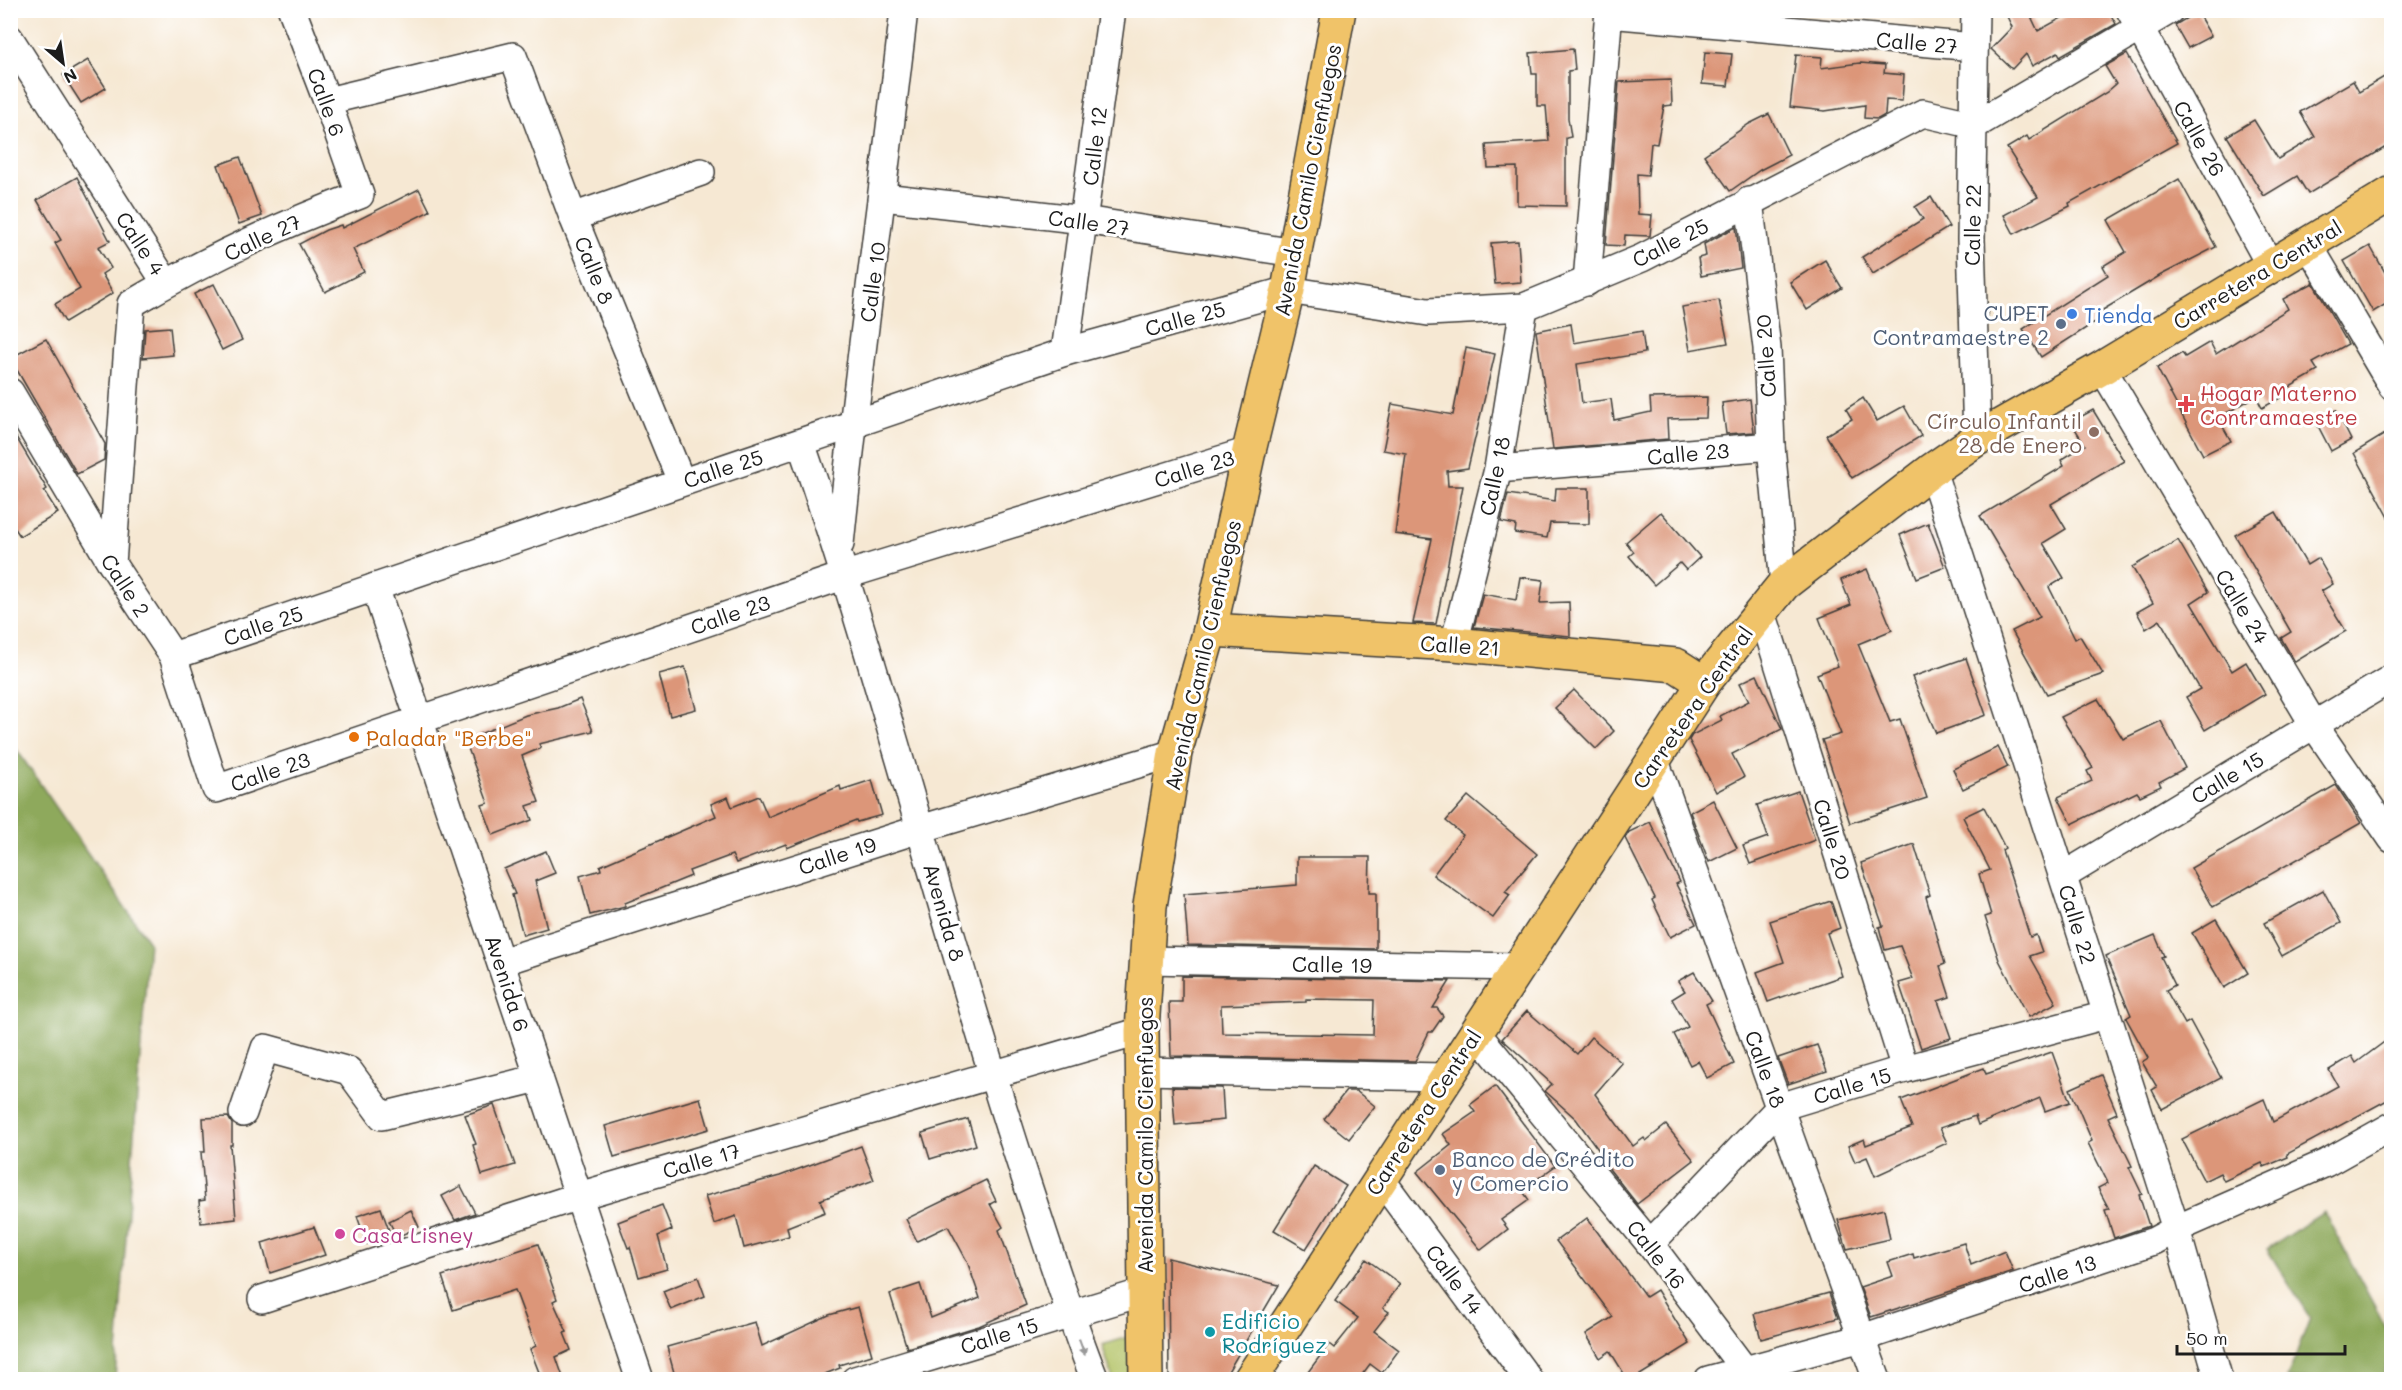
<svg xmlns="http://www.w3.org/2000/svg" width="2402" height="1390" viewBox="0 0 2402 1390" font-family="Mali,sans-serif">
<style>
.green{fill:#b3c366;stroke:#687041;stroke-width:1.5}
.forest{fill:#8ea95b;stroke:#55623c;stroke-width:1.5}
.building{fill:#dc9679;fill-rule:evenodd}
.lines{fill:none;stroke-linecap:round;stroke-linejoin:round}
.minor-casing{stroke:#3d3b37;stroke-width:30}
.major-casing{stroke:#3d3b37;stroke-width:36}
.highway-casing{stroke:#3d3b37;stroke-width:36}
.minor{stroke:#fff;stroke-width:27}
.major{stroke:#f0c369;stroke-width:33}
.highway{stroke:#f0c369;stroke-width:33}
.oneway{fill:#999}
.shop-dot{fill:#3f7fe0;stroke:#fff;stroke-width:2}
.service-dot{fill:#5c6f8a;stroke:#fff;stroke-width:2}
.health-dot{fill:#e0444e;stroke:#fff;stroke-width:2}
.education-dot{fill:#8d6e63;stroke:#fff;stroke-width:2}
.food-dot{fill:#e8710a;stroke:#fff;stroke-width:2}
.hotel-dot{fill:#d1479c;stroke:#fff;stroke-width:2}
.culture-dot{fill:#0f9aa8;stroke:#fff;stroke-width:2}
.labels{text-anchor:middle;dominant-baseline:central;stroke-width:6;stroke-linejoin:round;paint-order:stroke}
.street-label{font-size:21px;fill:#1c1c1c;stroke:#fff}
.service-label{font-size:21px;fill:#4e5e75;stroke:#fff;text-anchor:end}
.shop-label{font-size:21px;fill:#366cbe;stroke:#fff;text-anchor:start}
.health-label{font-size:21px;fill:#be3a42;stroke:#fff;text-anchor:start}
.education-label{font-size:21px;fill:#785e54;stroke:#fff;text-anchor:end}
.food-label{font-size:21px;fill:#c56008;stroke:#fff;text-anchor:start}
.hotel-label{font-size:21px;fill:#b23c85;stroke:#fff;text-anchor:start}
.culture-label{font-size:21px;fill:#0d838f;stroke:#fff;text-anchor:start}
</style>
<rect width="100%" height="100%" fill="#fff"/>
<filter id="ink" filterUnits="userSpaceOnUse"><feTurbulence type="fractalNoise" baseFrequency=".0167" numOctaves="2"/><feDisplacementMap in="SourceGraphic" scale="12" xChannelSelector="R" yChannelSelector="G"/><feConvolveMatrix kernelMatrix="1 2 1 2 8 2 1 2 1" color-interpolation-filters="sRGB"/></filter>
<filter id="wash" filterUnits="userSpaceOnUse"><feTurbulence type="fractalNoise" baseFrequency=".008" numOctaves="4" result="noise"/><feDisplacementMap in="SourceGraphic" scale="24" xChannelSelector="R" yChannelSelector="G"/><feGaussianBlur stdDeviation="1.35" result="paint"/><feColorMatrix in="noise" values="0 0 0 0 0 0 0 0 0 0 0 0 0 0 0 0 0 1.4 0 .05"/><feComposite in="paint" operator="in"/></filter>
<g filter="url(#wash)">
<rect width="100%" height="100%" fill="#f6e8d3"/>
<path class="green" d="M1132 1336 1134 1379H1113L1102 1345Z"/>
<g class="forest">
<path d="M10 740 149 942 115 1379H11Z"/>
<path d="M2324 1212 2391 1337 2384 1379H2287L2310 1318 2267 1249Z"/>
</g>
<g id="blocks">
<g class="building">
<path d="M2004 10H2028L2038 31 2076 10H2108L2116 24 2060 56 2058 52 2032 66 2026 54 2012 69 1991 49 2012 27Z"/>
<path d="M2197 12 2211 36 2188 48 2175 25Z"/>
<path d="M1573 49 1575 70 1568 71V118L1571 137 1566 138V206L1517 205V167L1488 168 1486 145 1549 141 1546 106H1537V74H1532L1530 53Z"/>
<path d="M1705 52 1732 54 1728 86 1702 84Z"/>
<path d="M2127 54 2177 143 2069 203 2070 206 2014 234 2004 215 2038 197 2007 148 2027 136 2029 140 2107 92 2116 84 2105 66Z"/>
<path d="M1796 55 1822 57 1821 68 1860 63 1885 65 1884 73 1904 75 1902 101 1886 100 1885 115 1878 119 1864 118 1865 105 1825 111 1790 107Z"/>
<path d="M88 60 106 88 81 103 63 75Z"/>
<path d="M2384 77 2391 89V144L2308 194 2297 176 2264 196 2227 136 2254 120 2278 159 2315 137 2300 112 2353 81 2359 92Z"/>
<path d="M1671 80 1672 105 1664 106 1657 144 1651 143 1648 175 1637 174 1638 214 1652 215 1650 236 1625 235 1624 246 1606 245 1619 82Z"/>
<path d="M1769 114 1789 155 1760 170 1730 191 1704 155 1749 124Z"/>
<path d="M240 157 262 216 239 224 218 165Z"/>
<path d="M77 177 110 241 98 247 111 268 102 274 113 293 65 322 55 304 80 289 55 243 61 240 37 200Z"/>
<path d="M2179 179 2216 247 2161 275 2096 314 2100 319 2041 357 2023 329 2108 275 2103 266 2126 252 2108 220Z"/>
<path d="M419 189 430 211 353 249 364 272 325 292 299 244 326 230 341 225 342 228Z"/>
<path d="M1931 197 1949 227 1873 274 1862 257 1923 219 1915 207Z"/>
<path d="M1736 227 1741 268 1701 276 1698 258 1706 256 1704 244Z"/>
<path d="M1518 241 1521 282 1495 284 1491 243Z"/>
<path d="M2370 246 2391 283V301L2373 312 2344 261Z"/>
<path d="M1825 260 1842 288 1807 310 1790 282Z"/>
<path d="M2313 283 2348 344 2313 363 2318 371 2288 388 2291 392 2262 408 2256 396 2218 418 2231 441 2203 455 2157 368 2182 353 2185 357 2210 342 2216 354 2288 309 2283 299Z"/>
<path d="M214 284 242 340 222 350 194 294Z"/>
<path d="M1719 300 1728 343 1690 350 1682 307Z"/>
<path d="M1571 324 1574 343 1642 331 1645 353 1577 364 1582 403 1611 399 1614 420 1651 412 1650 398 1707 397 1706 418 1667 419 1668 439 1553 449 1536 331Z"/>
<path d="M170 327 173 355 143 358 145 329Z"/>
<path d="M46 339 105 444 104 460 77 474 10 358Z"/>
<path d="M1466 348 1495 354 1468 468 1447 471 1448 486H1463L1436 624 1413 623 1432 539 1395 534 1406 454 1383 450 1392 404 1453 415Z"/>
<path d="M1863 398 1877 421 1904 406 1921 436 1852 478 1826 435 1852 419 1846 409Z"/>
<path d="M1750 399 1754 432 1726 434 1722 403Z"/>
<path d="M2093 410 2124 461 2051 504 2066 529 2043 543 2064 578 2049 587 2075 639 2080 636 2103 674 2047 694 2012 631 2040 617 1980 516 2064 466 2061 460 2085 445 2071 422Z"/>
<path d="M2336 410 2351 440 2331 451 2315 420Z"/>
<path d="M10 427 47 489 44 491 58 513 20 536 10 521Z"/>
<path d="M2385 434 2391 444V521L2354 453Z"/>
<path d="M1556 488H1589V524L1550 523 1547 538 1515 533 1516 525 1501 522 1508 494 1555 501Z"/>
<path d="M1661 512 1700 557 1686 570 1680 563 1654 585 1629 556 1634 552 1626 542Z"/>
<path d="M2276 512 2307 565 2318 558 2333 584 2321 591 2346 631 2295 662 2281 638 2291 632 2235 535Z"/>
<path d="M1928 523 1945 567 1917 578 1900 535Z"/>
<path d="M2178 540 2208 592 2191 603 2232 671 2246 662 2265 694 2205 730 2186 697 2200 689 2160 620 2146 629 2137 612 2153 603 2132 567Z"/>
<path d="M1867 569 1892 630 1858 644 1890 722 1900 719 1927 798 1850 823 1822 740 1841 734 1817 674 1838 666 1819 618 1851 605 1841 580Z"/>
<path d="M1520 577 1543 580 1540 603 1569 602 1570 636 1474 627 1483 594 1516 600Z"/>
<path d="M1966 658 1986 715 1936 733 1912 677Z"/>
<path d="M685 667 696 709 670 716 659 674Z"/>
<path d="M1757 675 1782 729 1732 754 1744 777 1716 792 1689 740 1692 735 1722 720 1720 716 1749 701 1740 683Z"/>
<path d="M1574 690 1614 731 1596 749 1555 708Z"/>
<path d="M580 699 593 731 539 744 541 748 522 756 539 802 527 806 532 820 493 835 482 805 488 803 465 740 526 715 558 708Z"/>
<path d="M2098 699 2123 739 2161 721 2185 768 2159 782 2161 786 2140 796 2137 792 2072 824 2058 797 2092 781 2087 771 2093 768 2061 717Z"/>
<path d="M1998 747 2008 767 1963 789 1953 769Z"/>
<path d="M872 780 882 815 857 822 856 820 787 848 786 844 736 863 732 855 689 871 691 876 625 903V906L590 915 580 876 601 870 600 866 716 816 711 804 728 797 732 807 759 796 768 817 840 786 841 790Z"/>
<path d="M2336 785 2361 823 2213 907 2191 868Z"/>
<path d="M1798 791 1815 840 1750 864 1743 846 1768 837 1757 805Z"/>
<path d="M1468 796 1537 854 1505 892 1510 895 1493 918 1433 875 1463 835 1446 821Z"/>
<path d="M1713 800 1737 848 1709 862 1690 812Z"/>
<path d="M1984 807 2005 848 2002 850 2030 937 2036 935 2042 952 2030 956 2056 1003 2029 1017 1999 960 1985 917 1991 915 1979 874 1990 870 1963 817Z"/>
<path d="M1650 822 1680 882 1676 884 1696 924 1670 937 1652 900 1655 898 1625 838 1629 832Z"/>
<path d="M1914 844 1930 895 1926 897 1945 964 1940 966 1950 997 1938 1001 1951 1038 1921 1048 1899 983 1913 979 1900 946 1885 950 1879 927 1883 926 1861 863Z"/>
<path d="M546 851 555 873 535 881 547 928 523 935 512 895 515 894 504 869Z"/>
<path d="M1297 857H1370L1369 893H1376V949L1188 945 1184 894 1297 885Z"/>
<path d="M2323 890 2341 923 2282 956 2264 923Z"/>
<path d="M1831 901 1840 928 1827 933 1842 976 1768 1002 1757 972 1784 962 1770 921Z"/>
<path d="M2216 919 2248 973 2224 988 2192 933Z"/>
<path d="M2155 935 2164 956 2161 957 2175 985 2166 990 2185 1024 2190 1021 2221 1078 2162 1109 2152 1090 2157 1087 2142 1062 2148 1058 2126 1018 2131 1015 2106 956Z"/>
<path d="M1694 972 1712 1001 1706 1004 1734 1064 1707 1078 1698 1061 1690 1065 1674 1034 1688 1027 1672 999 1685 991 1678 981Z"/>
<path d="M1182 976 1450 981 1433 1008H1437L1443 1016 1432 1032H1429L1415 1061 1171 1056 1169 1002H1182ZM1306 999 1374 1000 1373 1035 1222 1033 1221 1005 1306 1002Z"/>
<path d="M1527 1011 1577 1054 1591 1037 1622 1063 1595 1094 1633 1146 1644 1138 1646 1141 1666 1125 1694 1160 1637 1204 1606 1165 1608 1163 1576 1119 1545 1091 1552 1084 1502 1039Z"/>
<path d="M2391 1037V1098L2287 1154 2288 1157 2264 1167 2262 1163 2224 1181 2220 1173 2204 1181 2182 1139 2264 1099 2273 1122 2338 1086 2329 1070 2352 1056 2356 1063Z"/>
<path d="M1817 1045 1827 1071 1788 1084 1778 1058Z"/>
<path d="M2052 1052 2070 1102 2045 1111 2040 1098 1978 1125 1975 1116 1940 1128 1947 1143 1875 1176 1867 1157 1855 1162 1848 1146 1864 1139 1866 1145 1912 1127 1901 1100 1984 1068 1986 1074Z"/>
<path d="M2101 1075 2117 1113 2108 1117 2132 1166 2129 1167 2142 1194 2139 1195 2149 1226 2114 1238 2105 1210 2109 1209 2098 1188 2108 1183 2088 1143 2092 1141 2070 1089Z"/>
<path d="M1495 1086 1555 1166 1522 1190 1529 1200 1501 1220 1508 1229 1481 1250 1417 1172 1451 1145 1443 1134 1475 1112 1470 1105Z"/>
<path d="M1172 1087 1222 1088 1224 1120 1175 1125Z"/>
<path d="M1346 1091H1356L1375 1106 1349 1139 1324 1119Z"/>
<path d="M700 1098 709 1129 614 1157 605 1126Z"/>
<path d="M494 1105 515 1165 482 1175 473 1145 476 1144 465 1115Z"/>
<path d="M228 1117 232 1124V1145H230L236 1219 201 1223 199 1201 205 1200 201 1152H205L203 1118Z"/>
<path d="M968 1119 976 1145 930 1159 922 1133Z"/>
<path d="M861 1146 874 1180 820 1200 825 1212 787 1227 789 1236 744 1248 736 1216 714 1224 705 1196 780 1176Z"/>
<path d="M1314 1166 1346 1186 1306 1249 1274 1230Z"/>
<path d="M986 1180 996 1201 990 1204 1003 1227 999 1230 1026 1305 979 1326 907 1348 890 1294 920 1284 931 1318 980 1298 967 1261 948 1226 917 1241 906 1219Z"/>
<path d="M461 1186 475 1213 455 1220 442 1196Z"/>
<path d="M662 1205 672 1230 658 1236 667 1269 639 1277 630 1247 628 1248 618 1222Z"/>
<path d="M381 1208 391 1236 367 1244 357 1216Z"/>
<path d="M1884 1209 1890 1239 1847 1249 1838 1220Z"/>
<path d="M411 1210 419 1227 397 1237 389 1221Z"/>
<path d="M1587 1218 1646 1297 1657 1290 1690 1344 1632 1380H1628L1610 1351 1600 1358 1586 1334 1613 1317 1556 1241Z"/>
<path d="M314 1227 325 1255 270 1273 262 1243Z"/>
<path d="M1964 1243 1971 1265 2005 1251 2013 1271 1871 1317 1860 1287 1893 1276 1888 1262 1913 1254 1914 1258Z"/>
<path d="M538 1244 557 1299 553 1301 567 1332 564 1333 571 1350 556 1357 564 1380H542L530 1349 536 1346 515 1290 453 1310 442 1276Z"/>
<path d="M1168 1258 1279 1285 1223 1380H1169Z"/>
<path d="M1366 1259 1400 1284 1383 1308 1389 1312 1374 1331 1399 1350 1382 1373 1370 1364 1358 1380H1302L1329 1344 1334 1348 1358 1318 1335 1301Z"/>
<path d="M698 1277 705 1296 671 1310 663 1291Z"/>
<path d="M1829 1293 1838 1318 1761 1339 1754 1314Z"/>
<path d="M858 1307 872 1355 839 1365 840 1368 810 1380H676L667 1347 755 1322 762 1346 829 1315Z"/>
</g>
</g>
</g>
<g filter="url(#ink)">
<use href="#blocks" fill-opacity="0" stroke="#3d3b37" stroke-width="1.5"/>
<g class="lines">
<g class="minor-casing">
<g id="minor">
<path d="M1975 10 1971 239 1977 439"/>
<path d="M2130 10 2270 265"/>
<path d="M1609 14 1974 47"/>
<path d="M10 39 166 283"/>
<path d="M327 101 513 56 573 217 681 481"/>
<path d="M883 197 1084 220 1295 253"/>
<path d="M1749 201 1767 348 1771 446 1784 584"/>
<path d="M573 217 701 172"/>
<path d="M2308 244 2392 386"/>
<path d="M1587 282 1609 10"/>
<path d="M1065 352 1112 10"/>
<path d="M2102 368 2314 725 2392 839"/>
<path d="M10 392 112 564 173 656 216 789 846 575 1249 451"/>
<path d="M801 443C884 684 945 932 1024 1174 1047 1243 1068 1312 1095 1380"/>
<path d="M1498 469 1771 446"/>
<path d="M1932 470 2176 1229 2219 1380"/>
<path d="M840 544C858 366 884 188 904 10"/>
<path d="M112 564 131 304C203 261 281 225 360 195L327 101 292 10"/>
<path d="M375 587 640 1380"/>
<path d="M1761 609 1905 1069"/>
<path d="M1454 644 1498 469 1524 307"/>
<path d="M173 656 1065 352 1288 290 1428 312 1524 307 1642 258 1923 113 1975 125 2170 10"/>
<path d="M1654 758 1877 1380"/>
<path d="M2063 876 2392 678"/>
<path d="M1145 960 1520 967"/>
<path d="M501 962 920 829 1175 753"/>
<path d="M1475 1031 1650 1244 1744 1369"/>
<path d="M1141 1071 1445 1077"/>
<path d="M243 1113 265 1048 349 1071 382 1116 539 1078"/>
<path d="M1380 1178 1529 1380"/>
<path d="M1650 1244 1780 1107 1905 1069 2106 1015"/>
<path d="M262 1299 579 1196 1142 1031"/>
<path d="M855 1380 1144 1292"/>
<path d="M1708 1380 1862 1338 2154 1241 2176 1229 2326 1163 2392 1126"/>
</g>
</g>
<g class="major-casing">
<g id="major">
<path d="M1210 630 1454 644 1676 665 1704 683"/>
<path d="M1146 1380 1142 1031 1150 906 1175 753 1210 630 1249 451 1288 290 1339 10"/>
</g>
</g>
<g class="highway-casing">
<path id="highway" d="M1250 1380 1704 683 1784 584 1932 470 1977 439 2102 368 2392 193"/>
</g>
<use href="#minor" class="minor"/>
<use href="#major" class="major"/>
<use href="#highway" class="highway"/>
</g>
<defs><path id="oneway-solid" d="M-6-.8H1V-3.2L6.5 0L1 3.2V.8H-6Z" transform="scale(1.5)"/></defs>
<use class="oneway" href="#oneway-solid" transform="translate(1082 1347) rotate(70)"/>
</g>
<circle class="shop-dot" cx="2072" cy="314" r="6"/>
<g class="service-dot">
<circle cx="2061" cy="324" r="6"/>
<circle cx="1440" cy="1170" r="6"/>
</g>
<path class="health-dot" d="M2183 395h6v6h6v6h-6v6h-6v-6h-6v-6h6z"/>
<circle class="education-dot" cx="2094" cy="432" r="6"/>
<circle class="food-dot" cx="354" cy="737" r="6"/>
<circle class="hotel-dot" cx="340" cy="1234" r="6"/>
<circle class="culture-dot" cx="1210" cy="1332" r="6"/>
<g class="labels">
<g class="street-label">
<text transform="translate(1917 42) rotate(5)">Calle 27</text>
<text transform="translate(327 102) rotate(70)">Calle 6</text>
<text transform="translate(2200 138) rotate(61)">Calle 26</text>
<text transform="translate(1094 146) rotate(-83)">Calle 12</text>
<text transform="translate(1307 180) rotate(-79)">Avenida Camilo Cienfuegos</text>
<text transform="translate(1089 222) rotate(8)">Calle 27</text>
<text transform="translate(1972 225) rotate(-89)">Calle 22</text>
<text transform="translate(262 237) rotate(-25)">Calle 27</text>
<text transform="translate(1670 242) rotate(-27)">Calle 25</text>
<text transform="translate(141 243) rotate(57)">Calle 4</text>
<text transform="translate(595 270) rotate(68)">Calle 8</text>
<text transform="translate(2257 274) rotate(-31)">Carretera Central</text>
<text transform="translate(872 282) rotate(-82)">Calle 10</text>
<text transform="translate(1185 318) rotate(-15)">Calle 25</text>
<text transform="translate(1765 356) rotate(-94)">Calle 20</text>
<text transform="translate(1688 453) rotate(-5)">Calle 23</text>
<text transform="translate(723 468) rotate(-18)">Calle 25</text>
<text transform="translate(1194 468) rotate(-17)">Calle 23</text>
<text transform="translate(1494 476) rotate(-78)">Calle 18</text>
<text transform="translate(126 585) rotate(57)">Calle 2</text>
<text transform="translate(2243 606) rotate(59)">Calle 24</text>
<text transform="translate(730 614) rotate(-19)">Calle 23</text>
<text transform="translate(263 625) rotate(-19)">Calle 25</text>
<text transform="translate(1460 645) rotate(4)">Calle 21</text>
<text transform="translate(1202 655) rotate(-77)">Avenida Camilo Cienfuegos</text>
<text transform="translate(1692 707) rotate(-55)">Carretera Central</text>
<text transform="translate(270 771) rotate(-19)">Calle 23</text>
<text transform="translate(2227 777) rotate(-31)">Calle 15</text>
<text transform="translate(1833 839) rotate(73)">Calle 20</text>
<text transform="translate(837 855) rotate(-18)">Calle 19</text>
<text transform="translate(945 912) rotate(74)">Avenida 8</text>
<text transform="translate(2078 924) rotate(73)">Calle 22</text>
<text transform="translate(1332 964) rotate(1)">Calle 19</text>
<text transform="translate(508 983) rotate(72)">Avenida 6</text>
<text transform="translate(1766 1069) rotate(70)">Calle 18</text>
<text transform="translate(1852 1085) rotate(-17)">Calle 15</text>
<text transform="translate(1423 1112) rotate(-57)">Carretera Central</text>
<text transform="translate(1144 1135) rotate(-90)">Avenida Camilo Cienfuegos</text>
<text transform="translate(701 1160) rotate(-16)">Calle 17</text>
<text transform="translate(1657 1254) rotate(52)">Calle 16</text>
<text transform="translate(2057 1273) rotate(-18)">Calle 13</text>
<text transform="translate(1455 1279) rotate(54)">Calle 14</text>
<text transform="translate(999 1335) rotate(-17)">Calle 15</text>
</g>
<g class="service-label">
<text x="2049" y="312">CUPET<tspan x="2049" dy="24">Contramaestre 2</tspan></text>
<text x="1452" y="1158" text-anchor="start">Banco de Crédito<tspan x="1452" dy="24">y Comercio</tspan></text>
</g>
<g class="shop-label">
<text x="2084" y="314">Tienda</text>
</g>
<g class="health-label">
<text x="2200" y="392">Hogar Materno<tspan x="2200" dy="24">Contramaestre</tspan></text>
</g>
<g class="education-label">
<text x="2082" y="420">Círculo Infantil<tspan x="2082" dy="24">28 de Enero</tspan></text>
</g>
<g class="food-label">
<text x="366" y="737">Paladar "Berbe"</text>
</g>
<g class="hotel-label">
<text x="352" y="1234">Casa Lisney</text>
</g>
<g class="culture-label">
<text x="1222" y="1320">Edificio<tspan x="1222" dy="24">Rodríguez</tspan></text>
</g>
</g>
<rect width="2402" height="1390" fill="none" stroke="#fff" stroke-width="36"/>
<g transform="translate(63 63) rotate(151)" stroke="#ffffff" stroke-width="4.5" paint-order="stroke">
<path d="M0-4.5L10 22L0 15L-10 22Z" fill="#1c1c1c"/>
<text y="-9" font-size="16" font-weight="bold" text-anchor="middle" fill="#1c1c1c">N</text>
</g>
<path d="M2177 1345v9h168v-9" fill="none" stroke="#1c1c1c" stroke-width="3"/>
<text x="2186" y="1345" font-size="18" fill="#1c1c1c" stroke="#ffffff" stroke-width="4.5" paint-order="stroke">50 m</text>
</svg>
